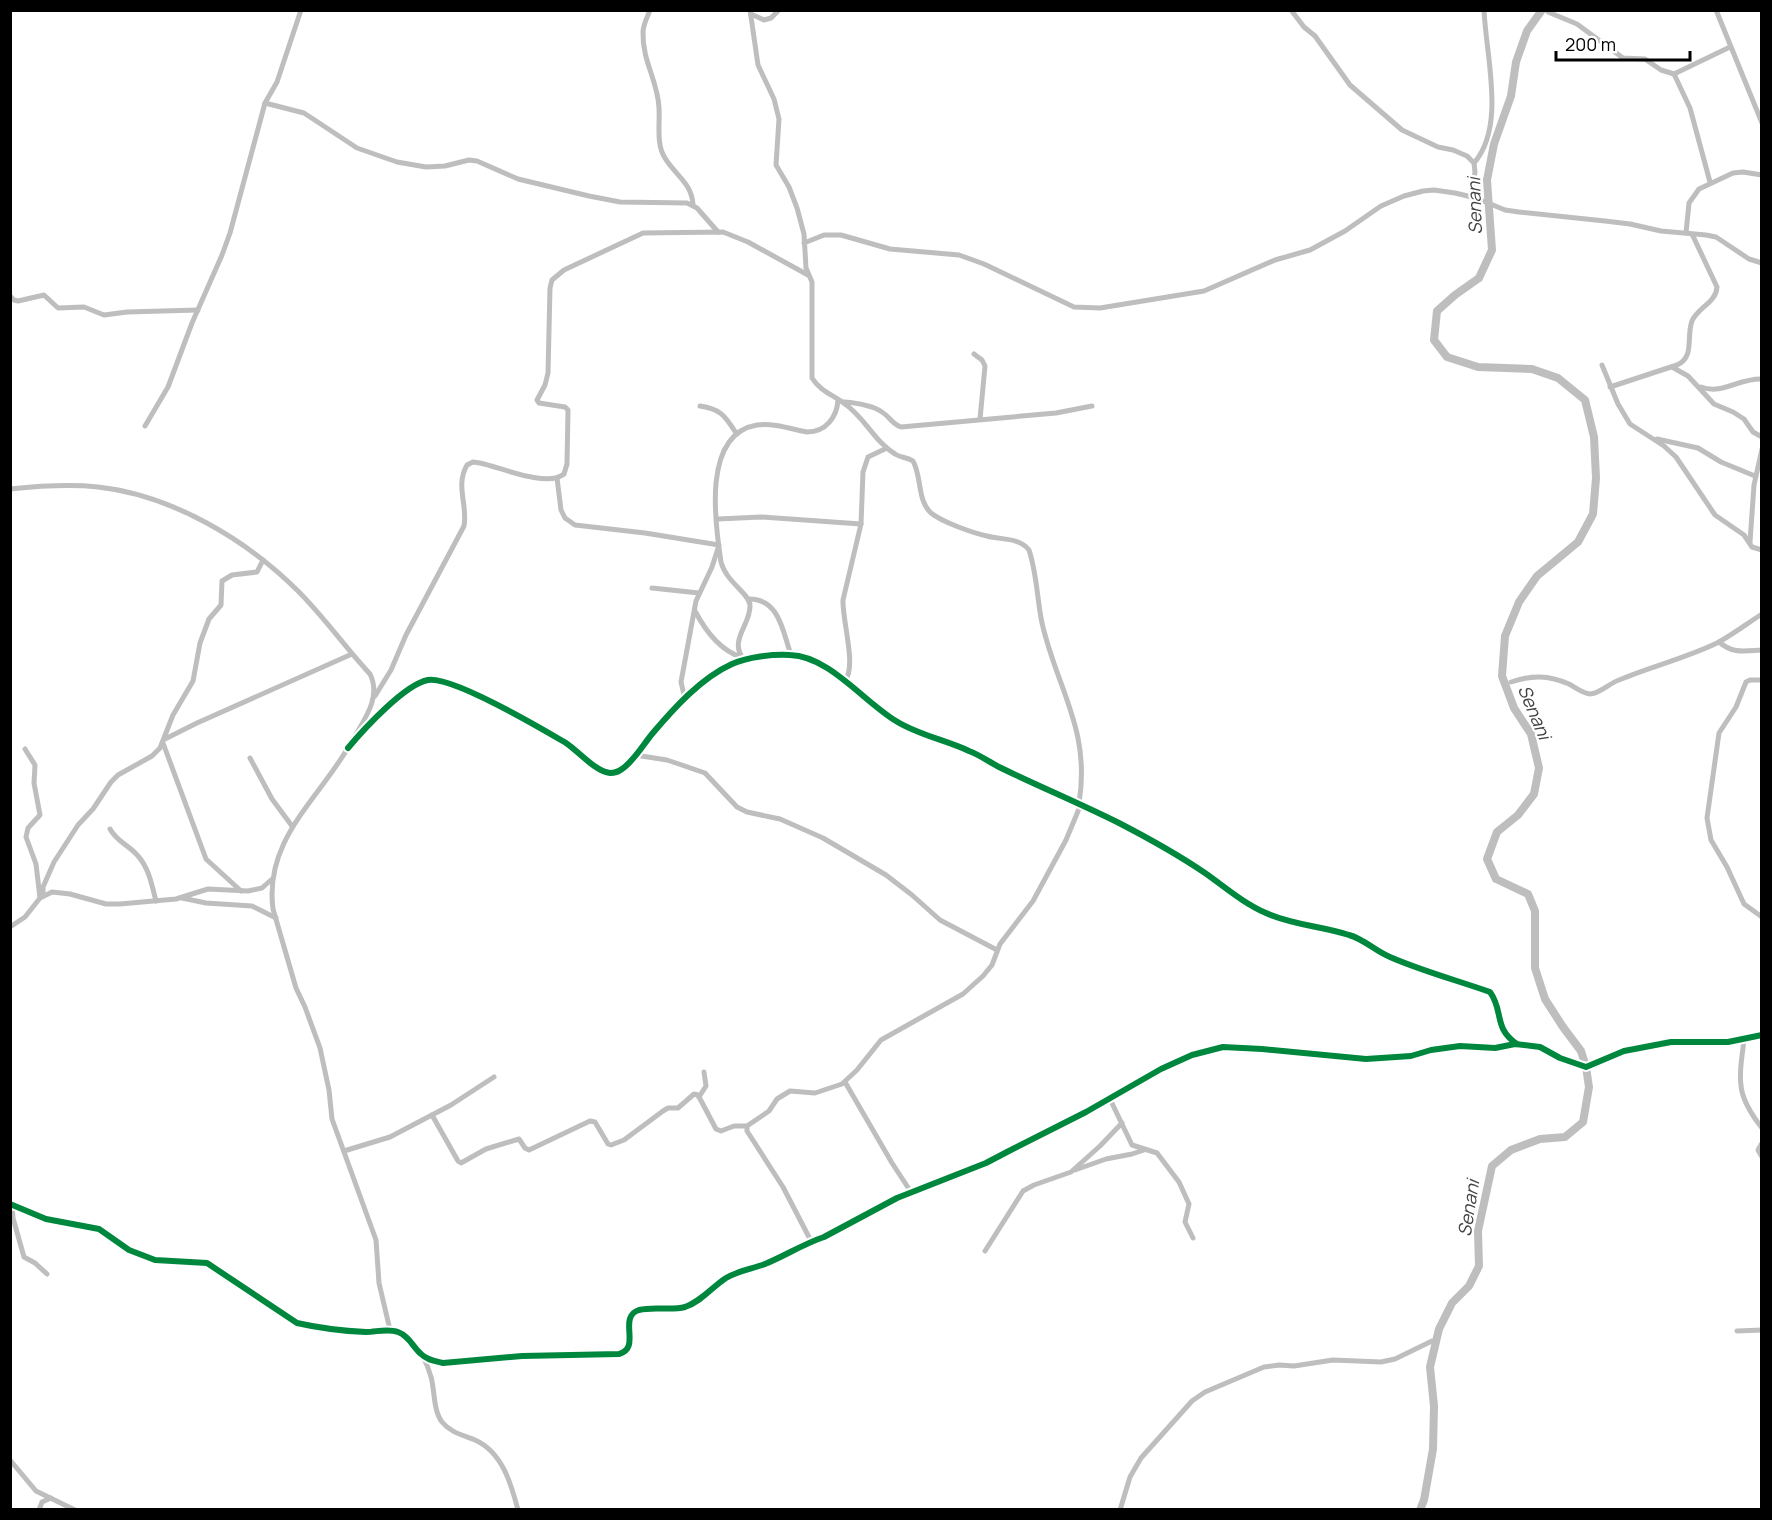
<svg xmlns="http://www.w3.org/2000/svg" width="1772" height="1520" viewBox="0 0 1772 1520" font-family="Manrope,sans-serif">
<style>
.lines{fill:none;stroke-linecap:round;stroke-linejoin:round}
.river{stroke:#bebebe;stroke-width:8}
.street{stroke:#bebebe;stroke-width:5}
.cycleway-casing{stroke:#fff;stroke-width:10}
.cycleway{stroke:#00873e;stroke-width:6}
.labels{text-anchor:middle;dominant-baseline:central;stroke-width:4.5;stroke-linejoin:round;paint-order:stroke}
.water-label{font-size:18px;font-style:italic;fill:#434343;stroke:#fff}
</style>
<rect width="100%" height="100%" fill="#fff"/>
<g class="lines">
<path class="river" d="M1420 1510 1424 1500 1433 1449 1434 1406 1430 1367 1439 1329 1452 1303 1469 1286 1479 1266 1478 1231 1492 1166 1511 1150 1540 1139 1565 1137 1583 1122 1589 1087 1586 1067 1581 1051 1563 1027 1545 999 1535 968V911L1528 894 1496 879 1487 859 1497 832 1518 815 1534 794 1539 768 1531 734 1514 708 1502 676 1505 636 1519 602 1537 576 1578 542 1593 514 1596 478 1594 437 1585 400 1558 378 1532 369 1478 367 1447 357 1434 340 1437 311 1455 295 1479 278 1492 250 1487 180 1494 144 1511 96 1516 62 1527 31 1542 10"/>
<g class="street">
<path d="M650 10C647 18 643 25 643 32 642 61 658 81 659 108 660 123 656 145 665 158 675 175 692 183 693 205"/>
<path d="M750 10 758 65 774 99 779 119 776 165 789 187 797 208 804 234 806 268 812 282V378C820 391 833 395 845 404 865 418 875 442 895 454 901 458 907 457 913 461 922 477 917 500 931 513 942 522 973 533 987 536 1001 540 1019 537 1029 550 1037 574 1037 599 1042 623 1057 689 1091 730 1079 803"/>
<path d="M1291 10 1304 27 1315 36 1350 85 1402 130 1438 147 1453 150 1467 156 1474 163 1475 172 1471 197"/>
<path d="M1716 10 1762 123"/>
<path d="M1548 12 1577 24 1623 58 1645 59 1661 70 1674 74 1690 108 1710 182"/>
<path d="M751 14 764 20 771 18 779 10"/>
<path d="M1674 74 1730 47"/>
<path d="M265 103 304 113 357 148 397 162 426 167 445 166 469 160 477 161 518 179 589 196 620 202 687 203 697 208 718 232"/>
<path d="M1474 163C1506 126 1486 57 1484 10"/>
<path d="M1686 233 1689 203 1699 189 1733 173 1743 172 1762 175"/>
<path d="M804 243 824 235H841L890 249 959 255 984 264 1074 307 1100 308 1204 291 1275 260 1310 250 1345 231 1381 206 1404 196 1423 191 1434 190 1455 193 1476 198 1505 210 1519 212 1605 221 1630 224 1661 231 1706 235 1716 237 1749 259 1762 263"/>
<path d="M10 296 14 300 18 301 44 295 58 308 84 307 104 315 127 312 198 310"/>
<path d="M974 354 982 360 985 366 980 419"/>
<path d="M1602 365 1618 404 1630 424 1664 446 1676 457 1715 515 1744 535 1752 547 1762 550"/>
<path d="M1672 367 1688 376 1714 404 1733 412 1744 419 1753 432 1762 437"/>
<path d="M1610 387 1677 365C1695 357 1686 337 1692 321 1698 307 1716 303 1717 287L1692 234"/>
<path d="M1701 387C1723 395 1738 378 1762 379"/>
<path d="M844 402C857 403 872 405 882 412 890 417 892 424 901 427L1056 413 1092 406"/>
<path d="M700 406C721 409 725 416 736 433"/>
<path d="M145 426 168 387 192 323 222 255 230 233 265 103 277 82 301 10"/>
<path d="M1657 439 1698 448 1721 462 1755 476"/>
<path d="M557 478 561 510 565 518 575 525 645 533 719 545 712 567 696 601 681 682 685 699"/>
<path d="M10 489C39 486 69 484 98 487 171 495 246 539 298 591 324 617 345 647 370 674 381 696 366 717 355 736"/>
<path d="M718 519 761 517 861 524"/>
<path d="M1750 542 1754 485 1762 449"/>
<path d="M652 588 699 593"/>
<path d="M748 599C780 598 783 633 791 655"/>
<path d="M695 611C705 630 719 650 741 657"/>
<path d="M1719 642C1733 654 1744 651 1762 650"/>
<path d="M744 660C728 640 751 625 750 605 749 593 726 582 721 562 715 523 702 434 757 425 775 423 791 429 807 432 826 432 837 417 838 400"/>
<path d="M1762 680H1750L1746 682 1736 707 1719 733 1707 818 1711 840 1727 867 1744 904 1762 917"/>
<path d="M845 681C857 666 842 620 843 600L861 524 863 472 868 457 887 448"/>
<path d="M1511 682C1532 675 1548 675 1569 684 1575 687 1582 693 1590 694 1599 694 1610 683 1619 680 1652 666 1687 658 1719 642 1733 634 1748 623 1762 614"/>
<path d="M375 696 391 670 406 635 464 526C468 505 455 486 467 465L473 462 480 463C500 467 547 488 564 474L567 464 568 410 565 407 539 403 537 400 545 385 548 373 550 288 552 280 564 270 643 233 723 232 748 242 808 275"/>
<path d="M165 739 197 723 352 654"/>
<path d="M163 743 206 859 241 891"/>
<path d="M349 746C318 800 264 840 273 909L296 988 305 1007 320 1048 329 1090 332 1119 376 1240 379 1283 390 1330"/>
<path d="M348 748C363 730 405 684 428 680 453 676 542 729 566 743 578 751 596 772 610 773 614 773 618 772 622 769 634 761 643 745 652 734 674 708 701 678 732 664 748 657 772 654 790 655 829 656 864 702 896 721 918 735 946 740 969 751 980 755 989 762 999 767 1038 786 1079 803 1119 823 1148 838 1177 854 1205 873 1225 887 1243 903 1266 913 1292 925 1322 926 1349 935 1364 939 1375 951 1390 957 1422 971 1456 980 1490 992 1503 1010 1494 1029 1517 1043"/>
<path d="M25 749 35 765 34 783 40 815 28 828 26 837 36 864 40 898"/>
<path d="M635 755 667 760 705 773 737 807 747 812 780 819 823 838 886 875 912 895 940 920 997 950"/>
<path d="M250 758 272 799 292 826"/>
<path d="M110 829C117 842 129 845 138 856 149 868 152 886 156 901"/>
<path d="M43 896V887L54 862 78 825 93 809 111 782 118 775 152 756 160 748 173 715 193 681 200 643 209 619 221 605 222 581 232 575 257 572 263 560"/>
<path d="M182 898 206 903 252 906 276 918"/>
<path d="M10 927 25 917 40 898 52 892 70 894 106 904H120L176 899 208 889 248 891 262 888 271 880"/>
<path d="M1744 1040C1739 1080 1735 1094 1762 1128"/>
<path d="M845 1082 892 1163 911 1192"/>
<path d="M699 1097 706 1086 704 1072"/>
<path d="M1110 1099 1132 1145 1157 1153 1179 1182 1189 1204 1185 1222 1193 1238"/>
<path d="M432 1115 458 1161 461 1163 486 1149 519 1139 525 1148 529 1150 590 1121 595 1122 608 1144 611 1145 624 1140 663 1111 668 1108H678L694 1094 698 1095 716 1129 721 1131 734 1126H747"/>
<path d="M1762 1143 1758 1150 1762 1157"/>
<path d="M344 1151 390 1137 451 1105 494 1077"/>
<path d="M1075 1170 1106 1159 1132 1154 1144 1150"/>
<path d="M10 1204 46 1219 99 1229 129 1250 155 1260 207 1263 297 1323C319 1328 343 1331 366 1332 376 1332 388 1328 398 1332 409 1336 413 1347 421 1354 427 1360 435 1361 443 1363L522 1356 619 1354C642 1348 617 1317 639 1310 654 1306 670 1311 685 1307 702 1301 712 1287 726 1278 738 1271 752 1269 765 1264 785 1256 803 1244 824 1237L897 1198 986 1163 1007 1152 1086 1112 1161 1069 1192 1055 1223 1047 1262 1049 1366 1059 1411 1056 1431 1050 1460 1046 1495 1048 1515 1044 1540 1047 1560 1058 1586 1067 1624 1051 1671 1042H1728L1762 1035"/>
<path d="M12 1204 13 1218 24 1257 35 1263 47 1274"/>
<path d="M811 1241 783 1187 747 1131V1126L769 1111 777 1099 790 1091 815 1093 842 1084 857 1070 881 1040 963 994 983 976 992 965 1000 944 1033 901 1066 840 1081 804"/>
<path d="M985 1251 1023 1191 1034 1185 1071 1172 1100 1146 1122 1123"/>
<path d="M1737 1331 1762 1330"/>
<path d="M422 1355C426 1362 429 1369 431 1377 435 1391 433 1410 442 1422 451 1433 463 1435 475 1440 502 1452 511 1483 518 1510"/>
<path d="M10 1460 36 1491 75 1510"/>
<path d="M39 1510 42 1502 51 1498"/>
<path d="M1120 1510 1130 1477 1141 1458 1192 1401 1205 1392 1264 1367 1279 1365 1294 1366 1333 1360 1381 1362 1395 1359 1432 1341"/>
</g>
<g class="cycleway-casing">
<g id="cycleway">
<path d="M348 748C363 730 405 684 428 680 453 676 542 729 566 743 578 751 596 772 610 773 614 773 618 772 622 769 634 761 643 745 652 734 674 708 701 678 732 664 748 657 772 654 790 655 829 656 864 702 896 721 918 735 946 740 969 751 980 755 989 762 999 767 1038 786 1079 803 1119 823 1148 838 1177 854 1205 873 1225 887 1243 903 1266 913 1292 925 1322 926 1349 935 1364 939 1375 951 1390 957 1422 971 1456 980 1490 992 1504 1011 1493 1028 1517 1044"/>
<path d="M10 1204 46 1219 99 1229 129 1250 155 1260 207 1263 297 1323C319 1328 343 1331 366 1332 376 1332 388 1328 398 1332 409 1336 413 1347 421 1354 427 1360 435 1361 443 1363L522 1356 619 1354C642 1348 617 1317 639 1310 654 1306 670 1311 685 1307 702 1301 712 1287 726 1278 738 1271 752 1269 765 1264 785 1256 803 1244 824 1237L897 1198 986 1163 1007 1152 1086 1112 1161 1069 1192 1055 1223 1047 1262 1049 1366 1059 1411 1056 1431 1050 1460 1046 1495 1048 1515 1044 1540 1047 1560 1058 1586 1067 1624 1051 1671 1042H1728L1762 1035"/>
</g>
</g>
<use href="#cycleway" class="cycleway"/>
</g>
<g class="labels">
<g class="water-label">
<text transform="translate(1474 206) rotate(-92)">Senani</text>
<text transform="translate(1535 712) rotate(67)">Senani</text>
<text transform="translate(1468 1208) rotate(-81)">Senani</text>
</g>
</g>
<rect width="1772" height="1520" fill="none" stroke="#000000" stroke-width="24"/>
<path d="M1556 51v9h134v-9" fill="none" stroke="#000000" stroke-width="3"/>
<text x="1565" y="51" font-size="18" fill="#000000" stroke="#ffffff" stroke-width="4.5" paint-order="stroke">200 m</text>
</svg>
